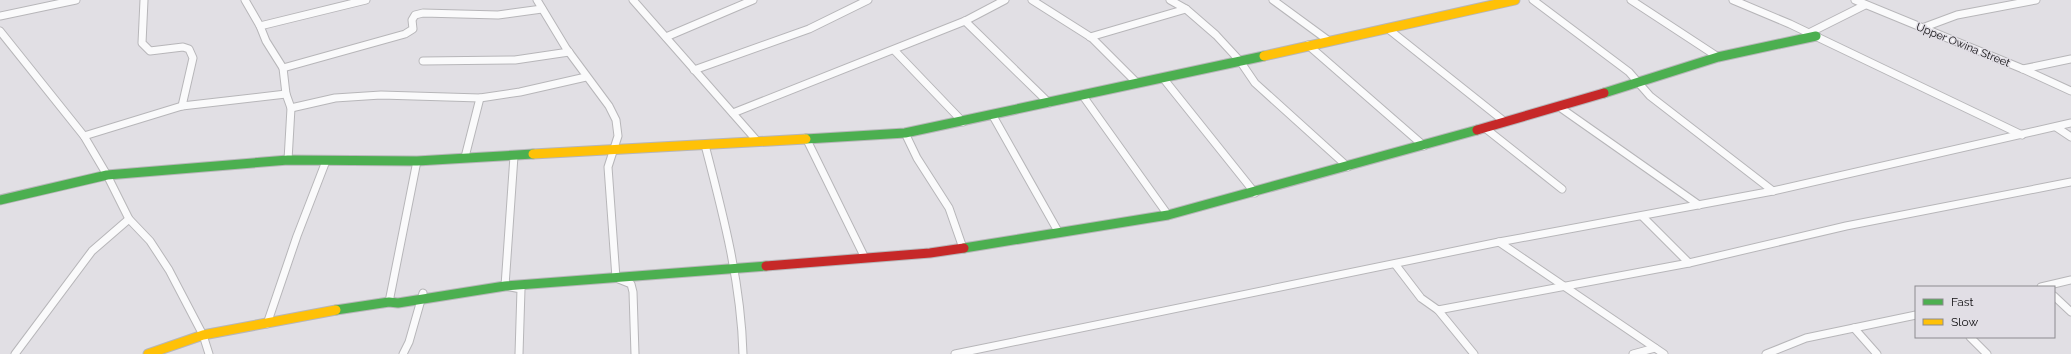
<svg xmlns="http://www.w3.org/2000/svg" width="2071" height="354" viewBox="0 0 2071 354" font-family="Raleway,sans-serif">
<style>
.lines{fill:none;stroke-linecap:round;stroke-linejoin:round}
.street-casing{stroke:#b7b6b9;stroke-width:9}
.fast-casing{stroke:#b7b6b9;stroke-width:11}
.slow-casing{stroke:#b7b6b9;stroke-width:11}
.jam-casing{stroke:#b7b6b9;stroke-width:11}
.street{stroke:#fafafb;stroke-width:7}
.fast{stroke:#4caf50;stroke-width:9}
.slow{stroke:#ffc107;stroke-width:9}
.jam{stroke:#c62828;stroke-width:9}
.labels{text-anchor:middle;dominant-baseline:central;stroke-width:3;stroke-linejoin:round;paint-order:stroke}
.street-label{font-size:11px;fill:#0f0e10;stroke:#e1dee5}
</style>
<rect width="100%" height="100%" fill="#e1dfe4"/>
<g class="lines">
<g class="street-casing">
<g id="street">
<path d="M144 0 142 43 150 51 183 47 189 49 193 58 182 106"/>
<path d="M245 0 260 26 266 41 283 68 286 94 291 108 288 160"/>
<path d="M537 0 566 48 609 106 616 120 618 136 608 167 616 278 631 284 633 292 635 354"/>
<path d="M633 0 758 142"/>
<path d="M1032 0 1092 38 1137 83"/>
<path d="M1170 0 1186 9 1216 35 1240 61 1255 83 1348 167"/>
<path d="M1273 0 1329 41"/>
<path d="M1533 0 1629 72 1650 96 1773 191"/>
<path d="M1631 0 1718 57"/>
<path d="M1733 0 1790 24 2022 135"/>
<path d="M1855 0 2023 69 2071 91"/>
<path d="M0 16 76 0"/>
<path d="M965 21 1049 103"/>
<path d="M260 26 366 0"/>
<path d="M1387 28 1505 122"/>
<path d="M1922 28 1957 15 2036 0"/>
<path d="M0 31 84 136 107 175 129 219 150 241 169 270 203 335 209 354"/>
<path d="M1809 33 1865 5"/>
<path d="M666 37 753 0"/>
<path d="M1090 37 1186 9"/>
<path d="M1308 45 1424 146"/>
<path d="M894 50 963 122"/>
<path d="M423 61 515 60 569 52"/>
<path d="M283 68 405 34 413 29 412 20 415 15 423 13 498 15 542 9"/>
<path d="M2023 69 2071 59"/>
<path d="M694 70 809 29 868 0"/>
<path d="M1163 78 1255 193"/>
<path d="M1083 96 1168 215"/>
<path d="M1558 106 1699 205"/>
<path d="M291 108 335 98 381 95 480 98 520 92 586 77"/>
<path d="M733 113 965 21 1005 0"/>
<path d="M993 116 1059 233"/>
<path d="M2056 127 2071 137"/>
<path d="M1485 128 1562 189"/>
<path d="M905 133 917 158 949 208 963 248"/>
<path d="M84 136 182 106 286 94"/>
<path d="M806 138 865 258"/>
<path d="M705 145C723 214 741 282 743 354"/>
<path d="M514 156 505 286 521 289 519 354"/>
<path d="M465 157 480 98"/>
<path d="M1642 216 1689 263 1846 226 2071 182"/>
<path d="M1499 242 1664 354"/>
<path d="M1395 264 1421 298 1438 310 1689 263"/>
<path d="M2041 287 2071 280"/>
<path d="M2054 296 2071 312"/>
<path d="M389 302 417 161"/>
<path d="M1438 310 1474 354"/>
<path d="M267 324 297 236 326 161"/>
<path d="M1854 328 1877 354"/>
<path d="M1970 337 1987 354"/>
<path d="M15 354 92 251 129 219"/>
<path d="M403 354 409 342 423 293"/>
<path d="M955 354 1499 242 1773 191 2071 123"/>
<path d="M1633 354 1655 348"/>
<path d="M1766 354 1806 338 1916 315"/>
</g>
</g>
<g class="fast-casing">
<g id="fast">
<path d="M1604 93 1718 57 1816 36"/>
<path d="M806 139 905 133 1264 56"/>
<path d="M0 200 107 175 288 160 417 161 533 154"/>
<path d="M964 248 1168 215 1477 130"/>
<path d="M336 310 389 302 398 303 505 286 766 266"/>
</g>
</g>
<g class="slow-casing">
<g id="slow">
<path d="M1264 56 1515 0"/>
<path d="M533 154 806 139"/>
<path d="M148 354 203 335 336 310"/>
</g>
</g>
<g class="jam-casing">
<g id="jam">
<path d="M1477 130 1604 93"/>
<path d="M766 266 930 253 964 248"/>
</g>
</g>
<use href="#street" class="street"/>
<use href="#fast" class="fast"/>
<use href="#slow" class="slow"/>
<use href="#jam" class="jam"/>
</g>
<g class="labels">
<g class="street-label">
<text transform="translate(1963 45) rotate(22)">Upper Owina Street</text>
</g>
</g>
<rect x="1915" y="286" width="140" height="52" fill="#e1dee5" stroke="#8d8b90"/>
<rect x="1923" y="299" width="20" height="6" fill="#4caf50" stroke="#8d8b90"/>
<text x="1951" y="306" font-size="12" fill="#0f0e10">Fast</text>
<rect x="1923" y="319" width="20" height="6" fill="#ffc107" stroke="#8d8b90"/>
<text x="1951" y="326" font-size="12" fill="#0f0e10">Slow</text>
</svg>
